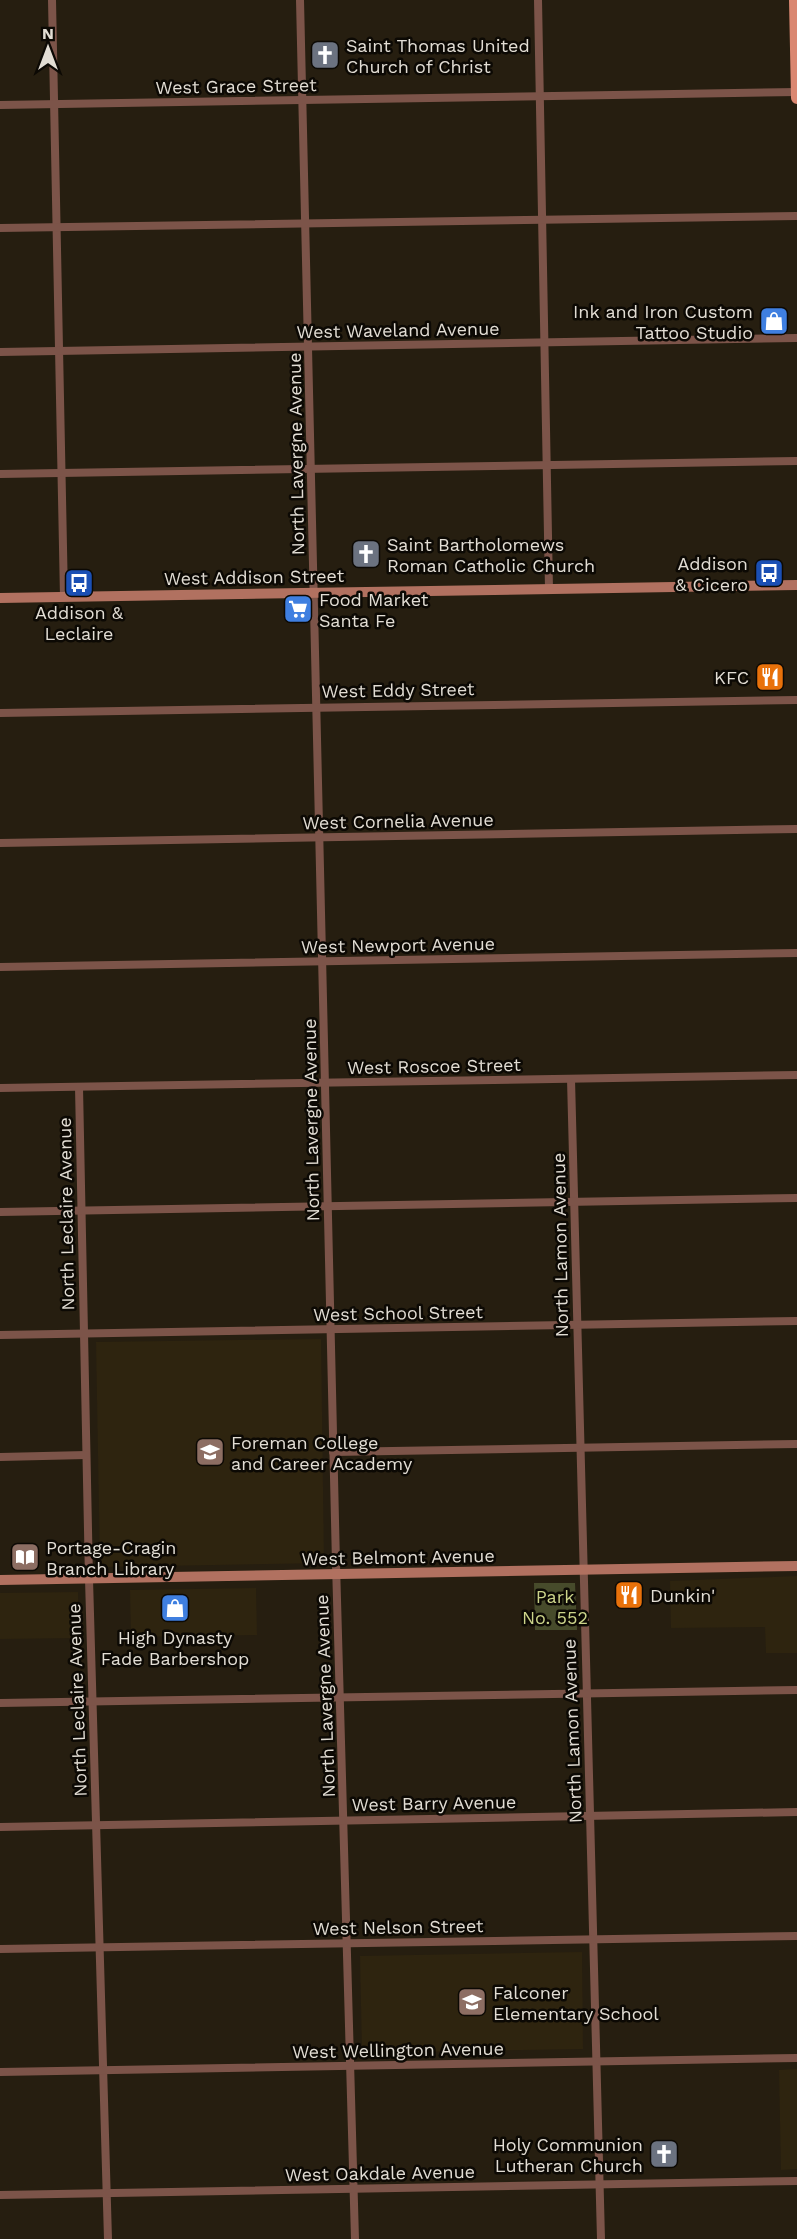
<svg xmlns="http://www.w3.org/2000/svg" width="797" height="2239" viewBox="0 0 797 2239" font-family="'Work Sans',sans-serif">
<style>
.built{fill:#2e240f}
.green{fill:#474b2b}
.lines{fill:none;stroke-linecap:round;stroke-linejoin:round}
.street{stroke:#7c5449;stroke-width:8}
.secondary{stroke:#b17160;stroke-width:10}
.primary{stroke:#da8771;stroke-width:12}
.labels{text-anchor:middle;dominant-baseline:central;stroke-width:5;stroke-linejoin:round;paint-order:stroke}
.poi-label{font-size:18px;fill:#e2ddd4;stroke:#0c0904;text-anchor:start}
.street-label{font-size:18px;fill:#e2ddd4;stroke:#0c0904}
.park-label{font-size:18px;fill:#ccd48a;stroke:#0c0904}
</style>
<rect width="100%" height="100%" fill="#261e10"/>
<g class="built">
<path d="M321 1339 324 1563 100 1567 96 1342Z"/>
<path d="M797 1576V1653H766L765 1627 671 1628 670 1581Z"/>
<path d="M256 1588 257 1635 131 1637 130 1590Z"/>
<path d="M78 1592 79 1638 0 1639V1593Z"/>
<path d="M582 1952 583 2049 362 2053 360 1956Z"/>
<path d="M797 2069V2169L781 2170 779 2070Z"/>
</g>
<path class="green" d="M534 1583H575L577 1630H535Z"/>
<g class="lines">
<g class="street">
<path d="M52 0 64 597"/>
<path d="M300 0 336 1564 355 2239"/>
<path d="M538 0 549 589"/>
<path d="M0 105 797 92"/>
<path d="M0 228 797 216"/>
<path d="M0 352 797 338"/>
<path d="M0 474 797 461"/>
<path d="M0 713 797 700"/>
<path d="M0 843 797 829"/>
<path d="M0 967 797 953"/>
<path d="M571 1079 601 2239"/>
<path d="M79 1087 89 1579 108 2239"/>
<path d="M0 1088 797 1075"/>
<path d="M0 1212 797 1198"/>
<path d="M0 1335 797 1321"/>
<path d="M333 1452 797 1444"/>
<path d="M0 1457 86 1455"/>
<path d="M0 1703 797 1690"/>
<path d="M0 1827 797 1812"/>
<path d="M0 1949 797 1936"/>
<path d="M0 2072 797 2058"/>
<path d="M0 2195 797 2181"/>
</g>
<g class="secondary">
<path d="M0 598 797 585"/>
<path d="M0 1580 797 1566"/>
</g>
<path class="primary" d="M795 0 797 98"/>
</g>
<defs>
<g id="church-square" transform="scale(1.5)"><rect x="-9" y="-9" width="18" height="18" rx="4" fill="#6b7280" stroke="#0c0904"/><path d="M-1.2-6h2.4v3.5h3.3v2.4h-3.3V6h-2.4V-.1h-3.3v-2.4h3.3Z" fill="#fff"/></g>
<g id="shop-square" transform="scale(1.5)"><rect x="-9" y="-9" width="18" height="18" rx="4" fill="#3f7fe0" stroke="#0c0904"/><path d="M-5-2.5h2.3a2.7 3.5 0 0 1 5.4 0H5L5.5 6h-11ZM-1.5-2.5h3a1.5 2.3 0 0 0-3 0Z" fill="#fff"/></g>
<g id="bus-square" transform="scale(1.5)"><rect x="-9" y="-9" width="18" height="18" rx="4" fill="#1a4fb4" stroke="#0c0904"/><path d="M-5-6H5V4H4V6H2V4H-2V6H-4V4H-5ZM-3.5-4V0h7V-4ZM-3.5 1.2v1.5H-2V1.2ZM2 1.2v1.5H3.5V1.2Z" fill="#fff"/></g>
<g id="supermarket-square" transform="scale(1.5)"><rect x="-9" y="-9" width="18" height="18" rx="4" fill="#3f7fe0" stroke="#0c0904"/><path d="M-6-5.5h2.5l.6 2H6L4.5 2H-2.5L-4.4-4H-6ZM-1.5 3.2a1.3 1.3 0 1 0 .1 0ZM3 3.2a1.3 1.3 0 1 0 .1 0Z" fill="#fff"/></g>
<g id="restaurant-square" transform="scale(1.5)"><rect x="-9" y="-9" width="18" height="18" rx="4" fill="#e8710a" stroke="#0c0904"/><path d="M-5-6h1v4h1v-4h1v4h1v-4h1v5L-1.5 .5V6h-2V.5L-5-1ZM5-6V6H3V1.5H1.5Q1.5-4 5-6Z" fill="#fff"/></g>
<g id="school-square" transform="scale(1.5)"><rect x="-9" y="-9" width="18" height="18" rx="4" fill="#8d6e63" stroke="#0c0904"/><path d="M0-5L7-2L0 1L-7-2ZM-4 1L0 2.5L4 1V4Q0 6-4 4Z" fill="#fff"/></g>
<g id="library-square" transform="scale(1.5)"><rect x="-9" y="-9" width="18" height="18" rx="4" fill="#8d6e63" stroke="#0c0904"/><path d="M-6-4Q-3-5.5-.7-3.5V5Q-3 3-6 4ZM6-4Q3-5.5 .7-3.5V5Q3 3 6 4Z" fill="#fff"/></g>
</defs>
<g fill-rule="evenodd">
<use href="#church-square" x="325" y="55"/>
<use href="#shop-square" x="774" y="321"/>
<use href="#church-square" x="366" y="554"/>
<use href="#bus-square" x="769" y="573"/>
<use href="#bus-square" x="79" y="583"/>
<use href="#supermarket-square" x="298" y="609"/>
<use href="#restaurant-square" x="770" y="677"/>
<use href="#school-square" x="210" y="1452"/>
<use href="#library-square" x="25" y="1557"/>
<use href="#restaurant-square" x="629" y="1595"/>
<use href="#shop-square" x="175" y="1608"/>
<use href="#school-square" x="472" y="2002"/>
<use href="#church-square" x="664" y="2154"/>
</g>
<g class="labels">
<g class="poi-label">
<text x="346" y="45">Saint Thomas United<tspan x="346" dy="21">Church of Christ</tspan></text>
<text x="753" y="311" text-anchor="end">Ink and Iron Custom<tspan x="753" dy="21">Tattoo Studio</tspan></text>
<text x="387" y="544">Saint Bartholomews<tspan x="387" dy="21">Roman Catholic Church</tspan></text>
<text x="748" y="563" text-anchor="end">Addison<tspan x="748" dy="21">&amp; Cicero</tspan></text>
<text x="319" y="599">Food Market<tspan x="319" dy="21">Santa Fe</tspan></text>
<text x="79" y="612" text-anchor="middle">Addison &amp;<tspan x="79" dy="21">Leclaire</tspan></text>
<text x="749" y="677" text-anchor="end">KFC</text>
<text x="231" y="1442">Foreman College<tspan x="231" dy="21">and Career Academy</tspan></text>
<text x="46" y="1547">Portage-Cragin<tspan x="46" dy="21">Branch Library</tspan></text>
<text x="650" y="1595">Dunkin'</text>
<text x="175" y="1637" text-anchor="middle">High Dynasty<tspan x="175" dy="21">Fade Barbershop</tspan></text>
<text x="493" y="1992">Falconer<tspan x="493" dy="21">Elementary School</tspan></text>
<text x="643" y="2144" text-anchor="end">Holy Communion<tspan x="643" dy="21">Lutheran Church</tspan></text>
</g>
<g class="street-label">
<text transform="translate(236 86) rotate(-1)">West Grace Street</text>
<text transform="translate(398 330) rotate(-1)">West Waveland Avenue</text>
<text transform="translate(296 454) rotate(-91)">North Lavergne Avenue</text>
<text transform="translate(254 577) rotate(-1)">West Addison Street</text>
<text transform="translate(398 690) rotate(-1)">West Eddy Street</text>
<text transform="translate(398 821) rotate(-1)">West Cornelia Avenue</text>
<text transform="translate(398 945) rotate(-1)">West Newport Avenue</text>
<text transform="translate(434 1066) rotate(-1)">West Roscoe Street</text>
<text transform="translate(311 1120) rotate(-91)">North Lavergne Avenue</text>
<text transform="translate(66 1214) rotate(-91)">North Leclaire Avenue</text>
<text transform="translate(560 1245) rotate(-91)">North Lamon Avenue</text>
<text transform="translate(398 1313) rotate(-1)">West School Street</text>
<text transform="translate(398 1557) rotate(-1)">West Belmont Avenue</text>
<text transform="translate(325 1696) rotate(-92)">North Lavergne Avenue</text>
<text transform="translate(77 1700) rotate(-92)">North Leclaire Avenue</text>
<text transform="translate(572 1731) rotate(-92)">North Lamon Avenue</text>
<text transform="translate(434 1803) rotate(-1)">West Barry Avenue</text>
<text transform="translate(398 1927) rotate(-1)">West Nelson Street</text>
<text transform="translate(398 2050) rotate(-1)">West Wellington Avenue</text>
<text transform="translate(380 2173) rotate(-1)">West Oakdale Avenue</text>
</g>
<g class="park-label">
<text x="555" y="1596">Park<tspan x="555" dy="21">No. 552</tspan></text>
</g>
</g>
<g transform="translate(48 48)" stroke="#0c0904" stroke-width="4.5" paint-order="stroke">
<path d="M0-4.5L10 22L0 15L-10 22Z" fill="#e2ddd4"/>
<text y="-9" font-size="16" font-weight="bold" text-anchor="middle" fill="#e2ddd4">N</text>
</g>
</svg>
